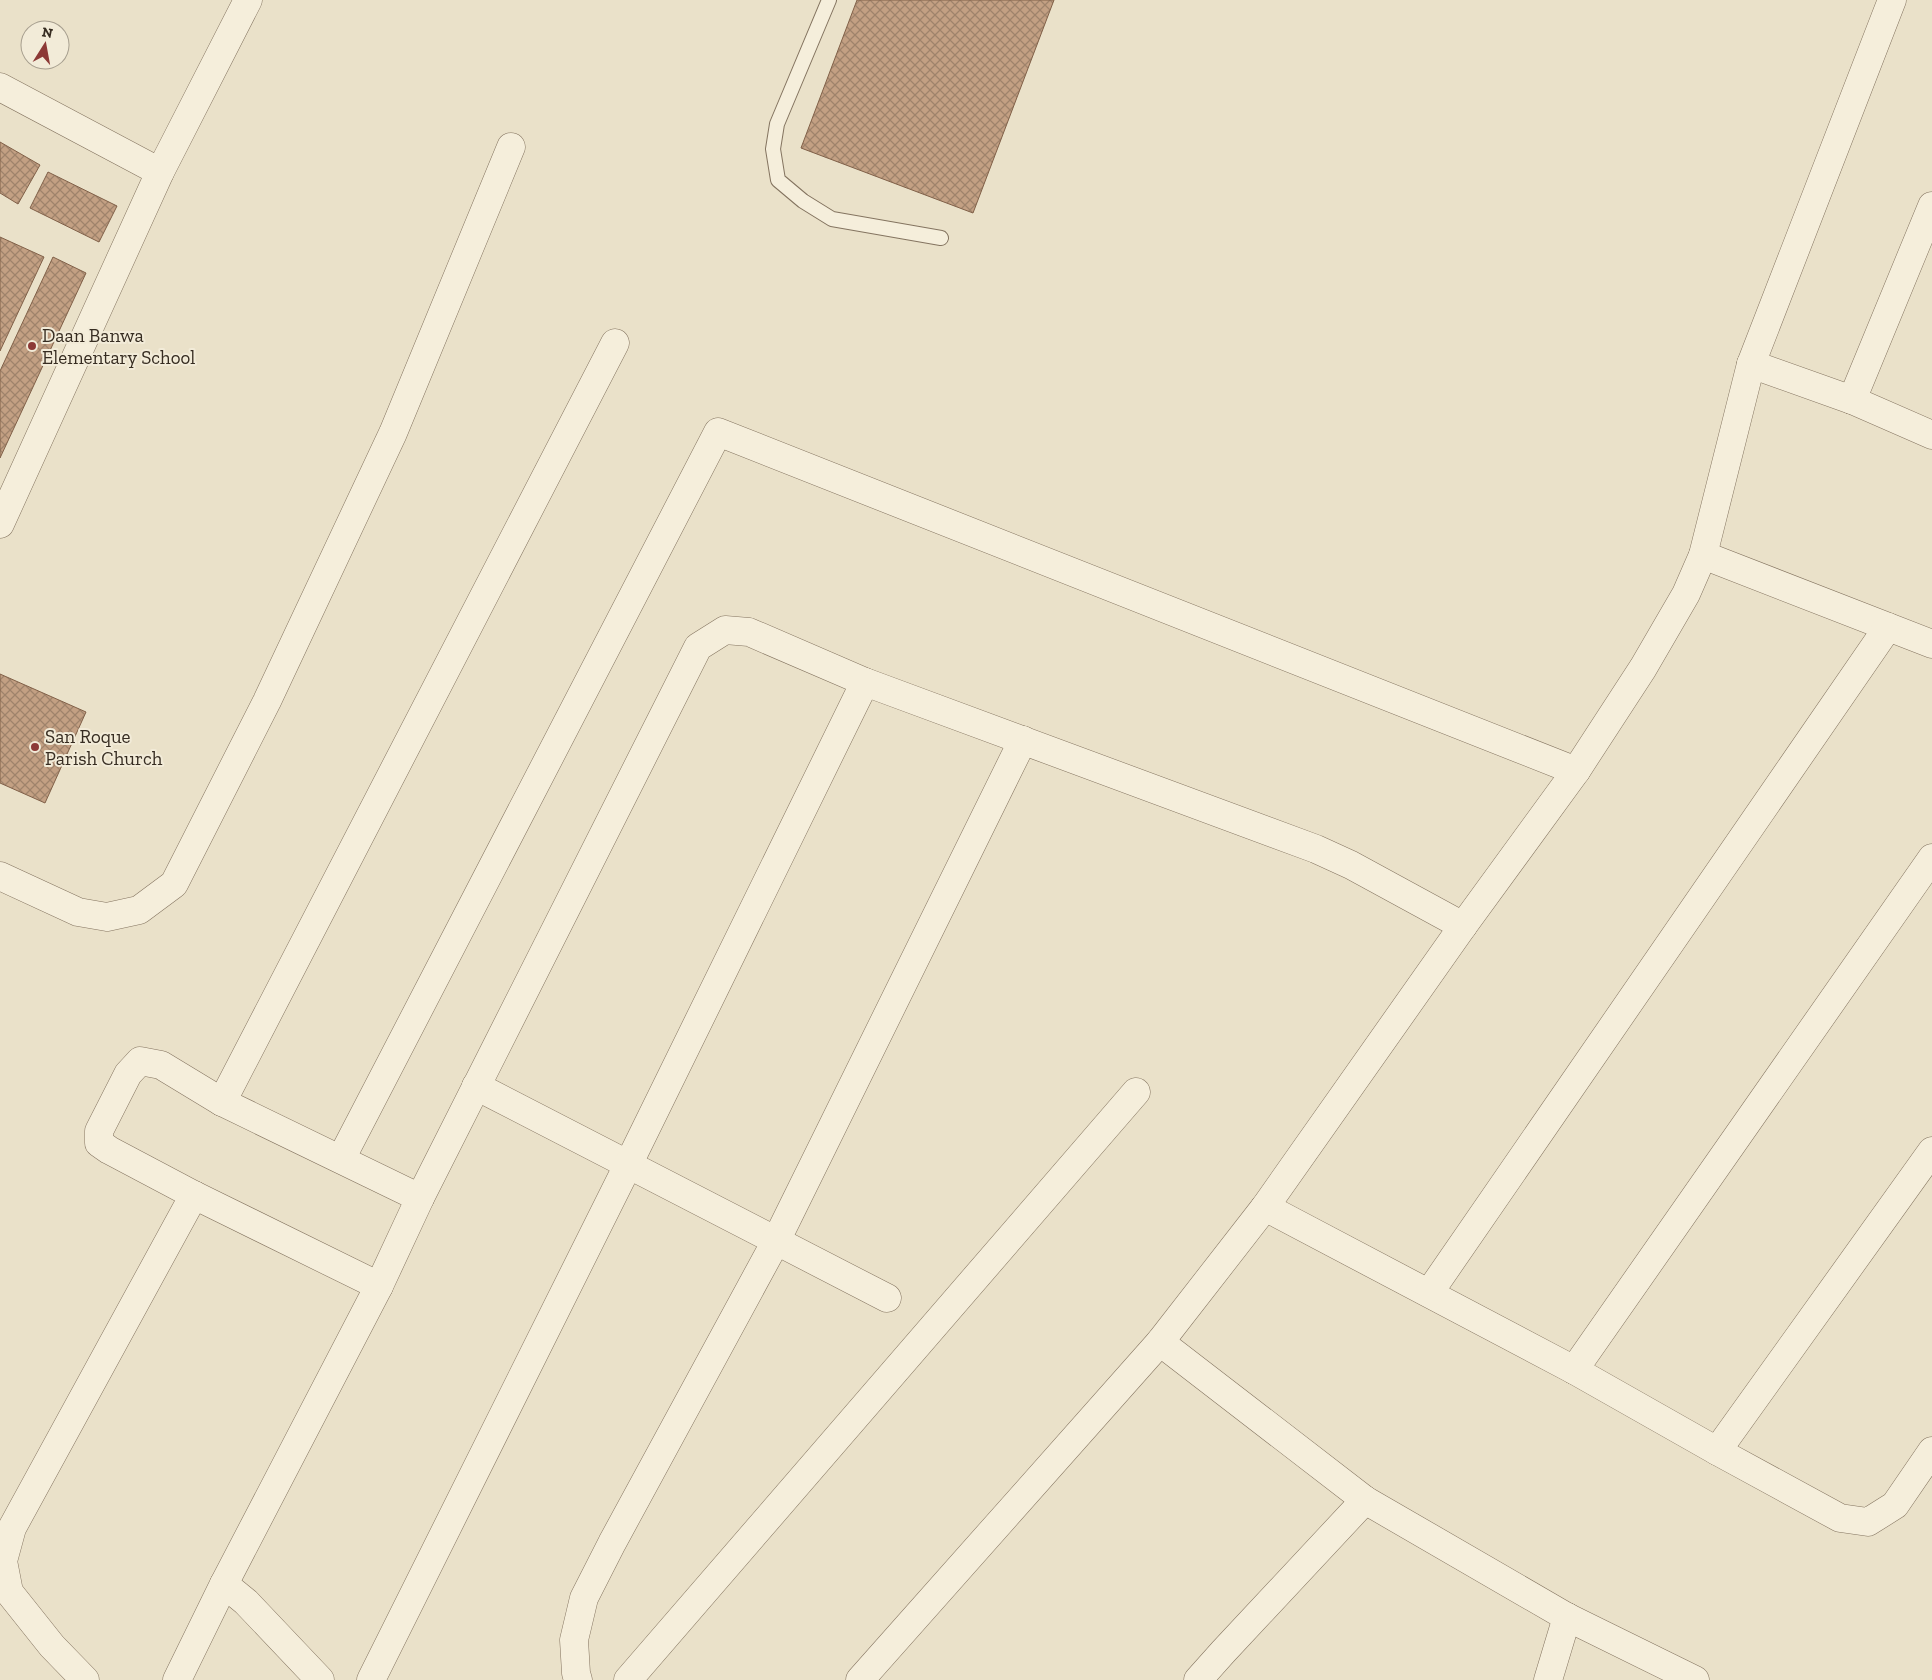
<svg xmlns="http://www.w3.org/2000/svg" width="1932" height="1680" viewBox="0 0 1932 1680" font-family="'Zilla Slab',serif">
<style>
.building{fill:url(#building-cross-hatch);stroke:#806048}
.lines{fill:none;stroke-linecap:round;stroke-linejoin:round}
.service-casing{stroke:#847460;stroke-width:16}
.minor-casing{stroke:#847460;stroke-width:29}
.service{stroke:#f5eedb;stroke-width:14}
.minor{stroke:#f5eedb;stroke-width:28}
.poi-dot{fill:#8c3936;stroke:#f2ebd8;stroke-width:2}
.labels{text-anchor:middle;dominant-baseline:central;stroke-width:4;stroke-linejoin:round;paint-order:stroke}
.poi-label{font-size:19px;fill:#362c21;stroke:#f2ebd8;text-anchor:start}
</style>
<defs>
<pattern id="building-cross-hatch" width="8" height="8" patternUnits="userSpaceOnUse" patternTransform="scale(1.25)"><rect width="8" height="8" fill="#c3a083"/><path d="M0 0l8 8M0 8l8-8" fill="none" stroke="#9f836b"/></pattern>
</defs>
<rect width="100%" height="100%" fill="#eae1c9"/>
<g class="building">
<path d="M857 0H1054L973 213 801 148Z"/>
<path d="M0 142 40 165 18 204 0 193Z"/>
<path d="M48 172 117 206 99 242 30 208Z"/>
<path d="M0 237 44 257 0 351Z"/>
<path d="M53 257 86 273 0 458V371Z"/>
<path d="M0 674 86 712 45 803 0 783Z"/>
</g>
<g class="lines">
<g class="service-casing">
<path id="service" d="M829 0 777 124 773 149 778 180 803 201 832 219 941 238"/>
</g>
<g class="minor-casing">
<g id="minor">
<path d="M0 87 160 172"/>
<path d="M1751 364 1852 400 1932 435"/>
<path d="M1852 400 1932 206"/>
<path d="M0 524 160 172 248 0"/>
<path d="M1703 555 1932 644"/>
<path d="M0 876 78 912 107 917 139 910 174 884 267 701 393 433 511 147"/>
<path d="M476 1086 887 1298"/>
<path d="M222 1102 615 343"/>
<path d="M341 1159 718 432 1576 771"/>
<path d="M1265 1207 1574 1370 1717 1451 1840 1518 1868 1522 1895 1505 1932 1451"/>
<path d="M379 1286 194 1195 109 1150 99 1143V1131L128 1074 140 1061 161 1065 222 1102 420 1198"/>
<path d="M1429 1293 1888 627"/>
<path d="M1160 1342 1365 1500 1567 1617 1695 1680"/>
<path d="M1574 1370 1932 858"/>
<path d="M1717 1451 1932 1151"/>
<path d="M85 1680 52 1646 9 1592 3 1561 12 1528 194 1195"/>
<path d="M177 1680 224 1584"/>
<path d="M320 1680 246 1602 224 1584 379 1286 420 1198 698 647 725 630 749 632 865 682 1316 849 1351 865 1463 926"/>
<path d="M371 1680 628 1165 865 682"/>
<path d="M578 1680 576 1673 574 1640 584 1598 612 1543 776 1241 1023 740"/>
<path d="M628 1680 1136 1092"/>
<path d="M860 1680 1160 1342 1265 1207 1463 926 1576 771 1643 668 1686 594 1703 555 1751 364 1892 0"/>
<path d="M1198 1680 1223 1652 1365 1500"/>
<path d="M1548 1680 1567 1617"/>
</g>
</g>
<use href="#service" class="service"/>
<use href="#minor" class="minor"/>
</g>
<g class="poi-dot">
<circle cx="32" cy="346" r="5"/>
<circle cx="35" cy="747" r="5"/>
</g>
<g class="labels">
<g class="poi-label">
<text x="42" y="335">Daan Banwa<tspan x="42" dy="22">Elementary School</tspan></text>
<text x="45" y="736">San Roque<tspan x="45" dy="22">Parish Church</tspan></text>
</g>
</g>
<g transform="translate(45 45) rotate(11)"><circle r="24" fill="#f2ebd8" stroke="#a79f8f"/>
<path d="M0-4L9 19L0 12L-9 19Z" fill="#8c3936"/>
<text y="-8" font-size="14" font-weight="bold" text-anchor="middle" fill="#362c21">N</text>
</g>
</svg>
